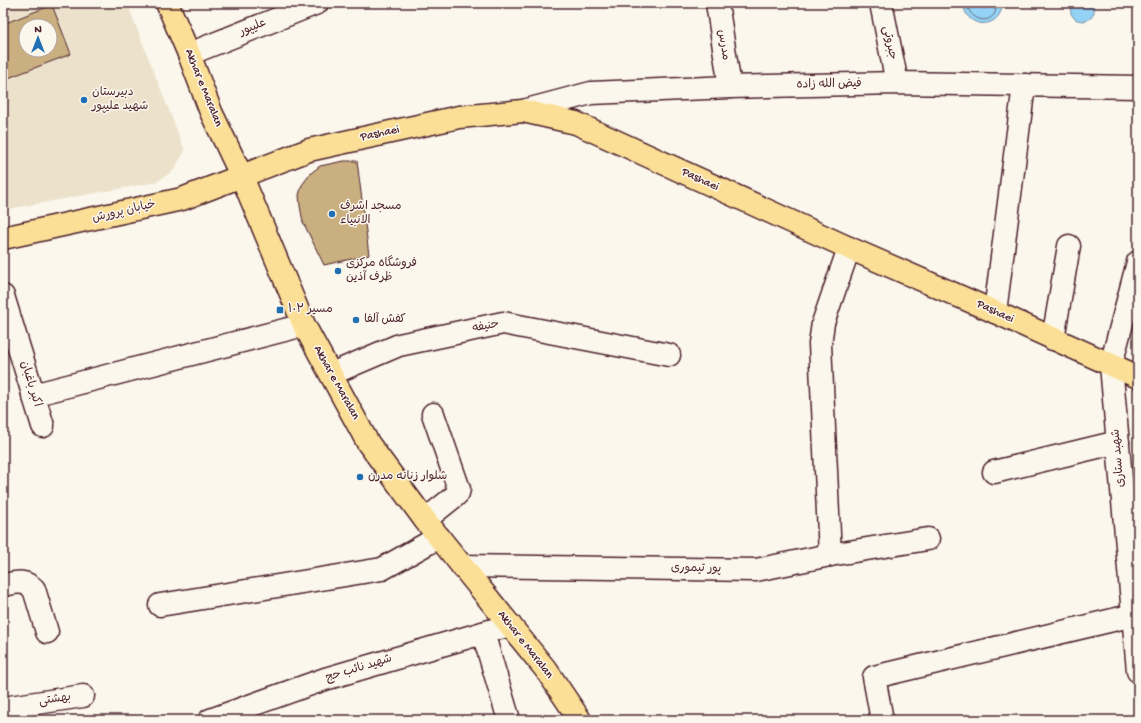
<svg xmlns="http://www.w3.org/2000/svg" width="1141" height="723" viewBox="0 0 1141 723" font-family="'Gochi Hand','Playpen Sans Arabic',sans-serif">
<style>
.built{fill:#ece2cc;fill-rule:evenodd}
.green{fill:#aee9ae;stroke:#7c846c}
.water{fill:#94d3f5;stroke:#768ba4}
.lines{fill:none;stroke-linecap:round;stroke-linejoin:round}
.shore{stroke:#68677c;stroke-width:1}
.building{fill:#cab081;stroke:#4a1f2b;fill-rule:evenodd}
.minor-casing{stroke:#4a1f2b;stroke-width:25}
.major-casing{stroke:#4a1f2b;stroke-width:25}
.minor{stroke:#fbf7ec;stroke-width:22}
.major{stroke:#fbdf96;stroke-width:22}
.poi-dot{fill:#1f6fb2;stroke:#fbf7ec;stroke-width:1.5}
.labels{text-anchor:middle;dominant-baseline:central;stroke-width:3;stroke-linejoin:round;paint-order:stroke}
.street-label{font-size:12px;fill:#4a1f2b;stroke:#fbf7ec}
.poi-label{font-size:12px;fill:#4a1f2b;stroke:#fbf7ec;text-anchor:start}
</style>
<rect width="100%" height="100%" fill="#fbf7ec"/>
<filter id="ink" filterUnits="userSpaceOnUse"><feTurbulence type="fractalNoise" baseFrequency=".025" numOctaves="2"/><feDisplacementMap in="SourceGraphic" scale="8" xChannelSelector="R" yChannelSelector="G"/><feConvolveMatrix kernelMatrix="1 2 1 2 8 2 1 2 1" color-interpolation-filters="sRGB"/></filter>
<g filter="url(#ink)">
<path class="built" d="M3 3H127L185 151 174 170 157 182 3 210ZM26 26H50V50H26Z"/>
<path class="green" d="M1114 3H1138V7L1115 6Z"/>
<g class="water">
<path d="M964 3H994L996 5 1002 7C998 31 963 28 964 3Z"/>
<path d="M1073 3H1092C1099 16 1087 25 1075 19 1070 14 1069 9 1073 3Z"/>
</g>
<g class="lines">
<path class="shore" d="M967 3C968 20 991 27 996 10L992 7 991 3"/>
</g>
<g class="building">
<path d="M52 5 71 54 3 80V24ZM26 26H50V50H26Z"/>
<path d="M344 161H357L369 255 324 265 303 222 300 206 299 195 302 185 311 173 320 166Z"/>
</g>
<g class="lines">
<g class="minor-casing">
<g id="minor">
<path d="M717 3 730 87"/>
<path d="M881 3 897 83"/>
<path d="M189 54 317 3"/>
<path d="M523 111 591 93 730 87 897 83 1138 87"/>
<path d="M1138 262 1111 365 1138 671"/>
<path d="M3 296 43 426"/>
<path d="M995 312 1024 85"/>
<path d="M1053 339 1069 246"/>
<path d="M331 374 399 345 503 323 669 355"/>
<path d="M33 395 304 325"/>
<path d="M994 472 1118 442"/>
<path d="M425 520 455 496 458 493 459 489 433 414"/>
<path d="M830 555 820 344 823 323 849 248"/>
<path d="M462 566 756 570 830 555 928 539"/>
<path d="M3 585C15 583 24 579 34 589L47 632"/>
<path d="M160 605 382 569 439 537"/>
<path d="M483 633 509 720"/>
<path d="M3 708 83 696"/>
<path d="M210 720 325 679 510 625"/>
<path d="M882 720 874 677 1138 614"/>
</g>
</g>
<g class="major-casing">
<g id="major">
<path d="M167 3 189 54 211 112 242 177 304 325 368 443 425 520 547 671 580 720"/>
<path d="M3 238 182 199 309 150 459 117 523 111 576 123 849 248 995 312 1138 377"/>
</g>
</g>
<use href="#minor" class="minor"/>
<use href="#major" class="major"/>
</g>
</g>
<g class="poi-dot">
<circle cx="84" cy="100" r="4"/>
<circle cx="332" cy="214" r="4"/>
<circle cx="338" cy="271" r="4"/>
<rect x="276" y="306" width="8" height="8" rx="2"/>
<circle cx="356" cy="320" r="4"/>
<circle cx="360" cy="477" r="4"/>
</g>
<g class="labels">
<g class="street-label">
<text transform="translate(253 28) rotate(-22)">علیپور</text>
<text transform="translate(889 43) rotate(78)">جبروتی</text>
<text transform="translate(723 45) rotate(81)">مدرس</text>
<text transform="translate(829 85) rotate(-1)">فیض الله زاده</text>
<text transform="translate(203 88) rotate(68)">Akhar e Maralan</text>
<text transform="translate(380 134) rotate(-12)">Pashaei</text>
<text transform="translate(700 180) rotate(25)">Pashaei</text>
<text transform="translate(124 212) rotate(-13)">خیابان پرورش</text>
<text transform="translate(995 312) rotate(25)">Pashaei</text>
<text transform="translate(486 327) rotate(-11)">حنیفه</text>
<text transform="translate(336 383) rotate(61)">Akhar e Maralan</text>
<text transform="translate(30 384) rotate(73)">اکبر باغبان</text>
<text transform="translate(1119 458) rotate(-95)">شهبد ستاری</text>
<text transform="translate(696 569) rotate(1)">پور تیموری</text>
<text transform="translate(525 645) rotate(52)">Akhar e Maralan</text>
<text transform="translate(359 669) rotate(-17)">شهید نائب حج</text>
<text transform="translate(55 700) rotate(-8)">بهشتی</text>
</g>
<g class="poi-label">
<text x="92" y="93">دبیرستان<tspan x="92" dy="14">شهید علیپور</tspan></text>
<text x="340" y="207">مسجد اشرف<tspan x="340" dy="14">الانبیاء</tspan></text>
<text x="346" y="264">فروشگاه مرکزی<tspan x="346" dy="14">ظرف آذین</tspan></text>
<text x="288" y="310">مسیر ۱۰۲</text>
<text x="364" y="320">کفش آلفا</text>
<text x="368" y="477">شلوار زنانه مدرن</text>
</g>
</g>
<rect width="1141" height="723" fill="none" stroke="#fbf7ec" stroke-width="16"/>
<rect x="8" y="8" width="1125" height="707" fill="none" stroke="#4a1f2b" stroke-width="1.5" filter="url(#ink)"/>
<g transform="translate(38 38)"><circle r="19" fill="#fbf7ec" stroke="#b4a19f"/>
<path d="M0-3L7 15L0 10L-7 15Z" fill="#1f6fb2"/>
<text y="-6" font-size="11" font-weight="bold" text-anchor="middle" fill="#4a1f2b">N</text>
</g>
</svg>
